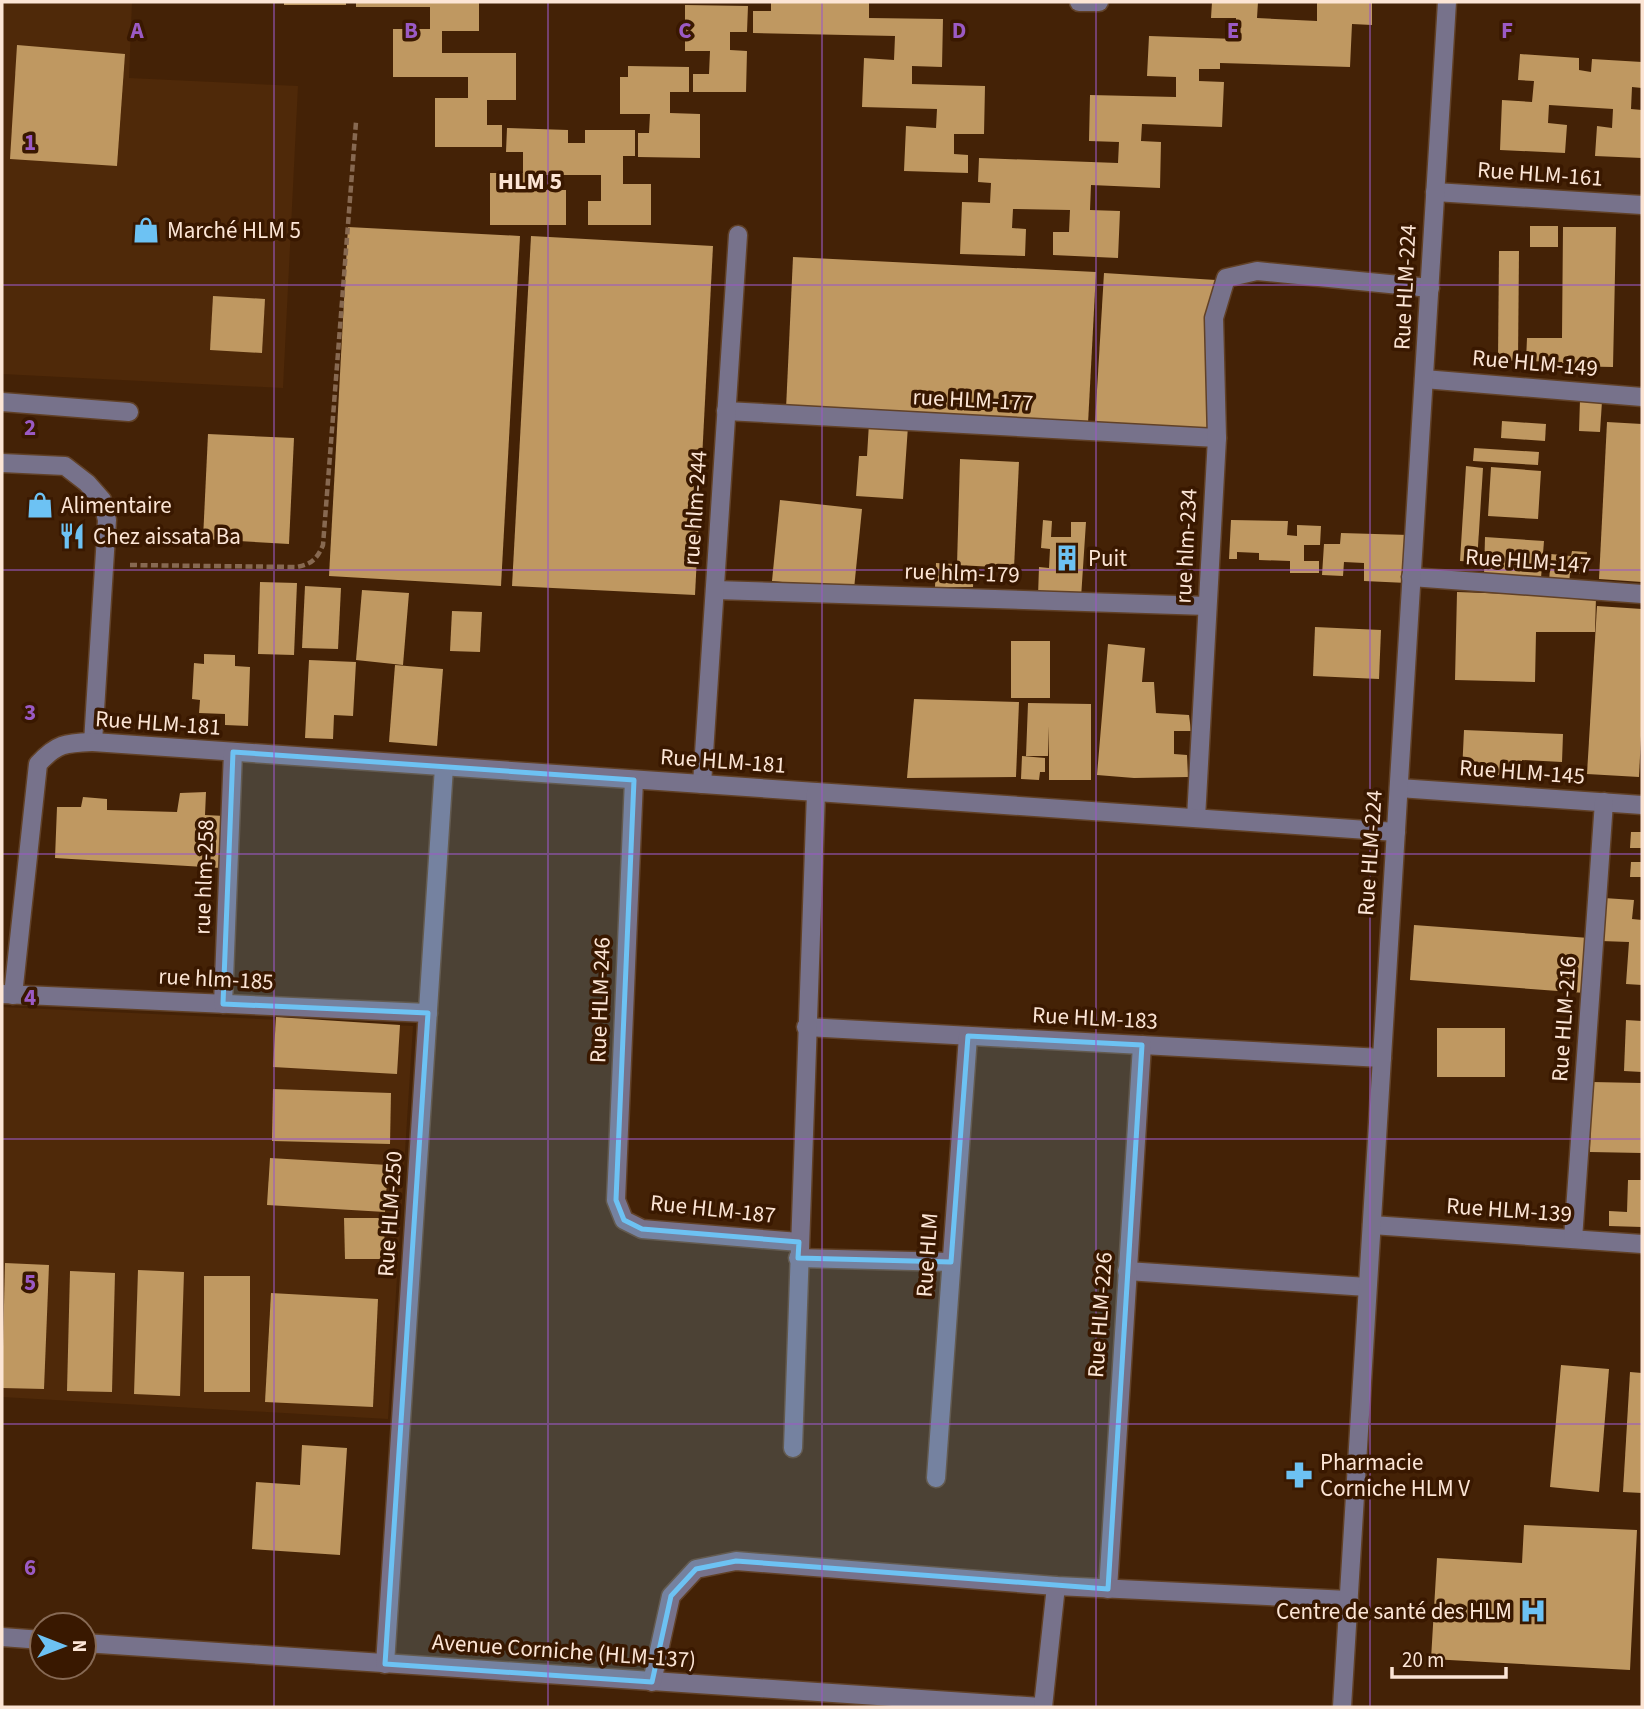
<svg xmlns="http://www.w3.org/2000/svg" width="1644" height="1709" viewBox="0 0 1644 1709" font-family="'Source Sans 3',sans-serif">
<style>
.built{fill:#4f2909}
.building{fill:#bf9861}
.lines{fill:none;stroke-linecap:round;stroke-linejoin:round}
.minor-casing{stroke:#614127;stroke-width:21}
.path{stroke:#876951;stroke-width:4.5;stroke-dasharray:7 3.5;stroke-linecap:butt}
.minor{stroke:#77728b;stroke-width:18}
.marked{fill:#6dc2f3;fill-opacity:0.2;stroke:#6dc2f3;stroke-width:5;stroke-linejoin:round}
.grid{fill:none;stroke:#9b5ac4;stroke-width:2;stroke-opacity:0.55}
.labels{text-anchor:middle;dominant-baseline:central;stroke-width:7;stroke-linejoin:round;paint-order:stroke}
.street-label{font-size:23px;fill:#fce5d5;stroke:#391800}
.poi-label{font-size:23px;fill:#fce5d5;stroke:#391800;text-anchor:start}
.neighbourhood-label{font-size:24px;font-weight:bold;fill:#fce5d5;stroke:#391800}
.grid-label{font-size:23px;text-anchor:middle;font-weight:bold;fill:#9b5ac4;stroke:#391800;stroke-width:7;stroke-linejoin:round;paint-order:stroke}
</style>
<rect width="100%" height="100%" fill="#442206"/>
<g class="built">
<path d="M2 2H132L129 78 298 86 283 388 2 374Z"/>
<path d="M2 1007 413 1026 388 1419 2 1397Z"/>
</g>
<g class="building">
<rect x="284" y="2" width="62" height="3"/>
<path d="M356 2H479V31H442V53H516V100H487V125H502V147H435V98H468V77H393V29H430V7H356Z"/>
<path d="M771 2H869V18L943 19 942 67 912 66V84L985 86 984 134H954V154L968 155V173L904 171 906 126 936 128 937 109 862 107 864 58 894 60 895 36 753 33V11H771Z"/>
<path d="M1212 2H1258L1257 18 1317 21V2H1372V25L1352 24 1350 67 1220 63V69H1199V81L1224 82 1222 127 1142 124 1141 141 1161 142 1160 188 1091 185 1090 210 1120 211 1118 258 1053 255V232H1069L1070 210 1013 209 1012 228 1026 229 1025 256 960 254 962 202 990 203 991 183 978 182 979 158 1118 163 1119 142 1089 141 1090 95 1176 97V77L1147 76 1149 36 1236 39V18H1211Z"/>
<path d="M685 5 748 6 747 32H730V50L747 51 746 92H693V74H709L710 51H685Z"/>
<path d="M17 45 125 54 117 166 10 159Z"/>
<path d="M1520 54 1579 58V70L1591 72 1592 59 1642 62V88L1632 87 1631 109 1642 110V158L1595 156 1597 126 1612 128 1613 109 1549 105 1548 123 1567 125 1565 153 1500 150 1502 100 1532 102 1534 81 1518 80Z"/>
<path d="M628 66 689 67V92H670V113L700 114V158L638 157V133H649L650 114H620V77H628Z"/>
<path d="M507 128 568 130V143H585V130H635V156H623V184H651V225H588V201H601V175H541V190H566V225H490V173H523V152H506Z"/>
<rect x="1530" y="226" width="28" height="21"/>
<path d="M348 227 520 236 501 586 329 576Z"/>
<path d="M1563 227H1616L1613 367 1562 366V362L1526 361 1527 338H1562Z"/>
<path d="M531 236 713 246 695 595 512 586Z"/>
<path d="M1499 251H1519L1518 361 1498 360Z"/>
<path d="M793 257 1096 272 1088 424 786 409Z"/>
<path d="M1104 273 1216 280 1207 430 1095 424Z"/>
<path d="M213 296 265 299 262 353 210 350Z"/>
<path d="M1580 400 1602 401 1600 432 1579 431Z"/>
<path d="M1502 421 1546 424 1545 441 1501 438Z"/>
<path d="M1607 422 1642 424V582L1599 579Z"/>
<path d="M869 423 908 426 903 499 856 496 859 456H867Z"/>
<path d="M208 434 294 438 289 544 203 539Z"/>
<path d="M1474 448 1539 452 1538 465 1473 461Z"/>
<path d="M960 459 1019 462 1014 568 957 565Z"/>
<path d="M1466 466 1483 468 1477 562 1460 561Z"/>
<path d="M1491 467 1541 471 1538 519 1488 516Z"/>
<path d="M780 500 862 509 854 589 772 581Z"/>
<path d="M1043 520 1052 521 1051 537H1071V522H1086L1081 598 1038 596 1039 567 1049 568 1050 549 1041 548Z"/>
<path d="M1231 520 1288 521 1287 535 1297 536V525L1321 526 1320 545H1304V561H1319V573H1290V561L1259 560V553L1237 552V559H1229Z"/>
<path d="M1341 533 1409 535 1407 583 1364 581V563L1344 562 1343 576 1322 575 1324 544H1340Z"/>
<path d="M1485 537 1544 541 1541 578 1484 575Z"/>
<path d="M1572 551 1587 552 1585 574 1570 573 1569 584 1549 582 1551 554 1571 556Z"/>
<path d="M936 563 956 564V569L974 568 973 587H935Z"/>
<path d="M260 582 297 583 294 655 258 654Z"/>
<path d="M305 586 341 588 338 649 302 648Z"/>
<path d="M362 590 409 593 403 665 356 660Z"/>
<path d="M1457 592 1596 597 1595 632H1536L1535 682 1455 680Z"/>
<path d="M1597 606 1642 609V715L1639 777 1587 774Z"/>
<path d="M452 611 482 612 480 652 450 651Z"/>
<path d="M1315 627 1381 630 1379 679 1313 676Z"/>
<rect x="1011" y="641" width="39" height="57"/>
<path d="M1108 644 1145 648 1142 682H1154L1156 713 1189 715 1191 731H1174V754L1187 755 1188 777 1134 778 1097 775Z"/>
<path d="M204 654 235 655V666L250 667 248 726 225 725V714L199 713 200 700 192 699 194 663 204 664Z"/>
<path d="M309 660 356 662 353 716 334 715 333 739 305 738Z"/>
<path d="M395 665 443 669 437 746 389 742Z"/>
<path d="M914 699 1019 702 1016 777 907 778Z"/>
<path d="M1028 703 1091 704V780H1049V726L1048 756H1026Z"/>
<path d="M1464 730 1563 734 1562 762 1522 760V776L1462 773Z"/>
<path d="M1022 756 1045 758V772H1040L1039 780 1021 779Z"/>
<path d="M206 792 205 815 225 816 221 868 55 858 57 807H81L83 797 107 799V810L177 812 180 793Z"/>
<path d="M1631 832H1642V848H1630Z"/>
<path d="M1631 862H1642V877H1630Z"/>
<path d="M1604 898 1634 900 1632 919 1642 920V985L1626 984 1629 942 1601 941Z"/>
<path d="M1414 925 1589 938 1585 993 1410 980Z"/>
<path d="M276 1017 400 1025 397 1074 273 1067Z"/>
<path d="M1626 1020 1642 1021V1072L1624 1071Z"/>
<rect x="1437" y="1028" width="68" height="49"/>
<path d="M1592 1082 1642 1083V1153L1590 1152Z"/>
<path d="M273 1089 391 1093 390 1144 272 1141Z"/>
<path d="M270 1158 388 1165 385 1212 267 1205Z"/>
<path d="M1628 1180H1642V1227L1609 1226V1211L1627 1212Z"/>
<path d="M344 1218H384L385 1259H345Z"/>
<path d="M5 1263 49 1265 44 1389 2 1388Z"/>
<path d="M138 1270 184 1272 180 1396 134 1394Z"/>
<path d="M70 1271 115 1273 112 1392 67 1391Z"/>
<rect x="204" y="1276" width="46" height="116"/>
<path d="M271 1293 378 1299 373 1407 265 1402Z"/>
<path d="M1561 1365 1609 1369 1599 1492 1550 1487Z"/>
<path d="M1630 1372 1642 1373V1493L1623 1492Z"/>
<path d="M302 1445 347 1448 340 1555 252 1549 256 1482 300 1485Z"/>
<path d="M1524 1525 1637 1530 1630 1670 1431 1659 1437 1558 1522 1563Z"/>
</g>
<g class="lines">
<g class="minor-casing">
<g id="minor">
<path d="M1079 2H1099"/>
<path d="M1435 192 1642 205"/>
<path d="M1424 379 1642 397"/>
<path d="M2 402 129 412"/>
<path d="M726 411 1217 438"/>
<path d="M2 463 65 466 87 483 102 500 107 520 93 742"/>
<path d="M1411 577 1642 594"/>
<path d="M715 590 1207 606"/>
<path d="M634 780 616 1200 624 1220 642 1229 799 1242"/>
<path d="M702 784 738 235"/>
<path d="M1399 788 1642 805"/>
<path d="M1196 818 1217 438 1214 318 1226 278 1257 271 1430 288"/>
<path d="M2 994 428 1013"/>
<path d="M13 995 38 764C57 743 66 743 93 742L1396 832"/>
<path d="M223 1004 233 752"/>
<path d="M806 1027 1382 1058"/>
<path d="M1372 1225 1642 1244"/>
<path d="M1573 1239 1604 802"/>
<path d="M798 1258 951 1262"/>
<path d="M1127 1271 1367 1287"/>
<path d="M793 1448 816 792"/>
<path d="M936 1478 968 1036"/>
<path d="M1108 1589 1142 1045"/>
<path d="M2 1637 42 1640"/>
<path d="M84 1643 1041 1707"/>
<path d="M385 1664 444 767"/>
<path d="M652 1682 671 1596 696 1569 736 1561 1056 1586 1349 1600"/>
<path d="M1043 1707 1056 1586"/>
<path d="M1342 1707 1447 2"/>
</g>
</g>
<path class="path" d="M130 565 297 567C312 564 317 559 323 545L356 122"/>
<use href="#minor" class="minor"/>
</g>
<path class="marked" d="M233 752 634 780 616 1200 624 1220 642 1229 799 1242 798 1258 951 1262 968 1036 1142 1045 1108 1589 736 1561 696 1569 671 1596 652 1682 385 1664 428 1013 223 1004Z"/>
<path class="grid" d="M274 2V1707M548 2V1707M822 2V1707M1096 2V1707M1370 2V1707M2 285H1642M2 570H1642M2 854H1642M2 1139H1642M2 1424H1642"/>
<defs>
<g id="shop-bare" transform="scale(2.1)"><path d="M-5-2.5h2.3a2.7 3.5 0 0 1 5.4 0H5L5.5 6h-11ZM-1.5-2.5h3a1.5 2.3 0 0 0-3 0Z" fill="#6dc2f3" stroke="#391800" stroke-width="2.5" paint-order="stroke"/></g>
<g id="restaurant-bare" transform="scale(2.1)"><path d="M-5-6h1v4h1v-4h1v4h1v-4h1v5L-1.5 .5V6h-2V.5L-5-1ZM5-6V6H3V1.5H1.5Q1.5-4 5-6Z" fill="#6dc2f3" stroke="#391800" stroke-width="2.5" paint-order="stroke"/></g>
<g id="building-bare" transform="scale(2.1)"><path d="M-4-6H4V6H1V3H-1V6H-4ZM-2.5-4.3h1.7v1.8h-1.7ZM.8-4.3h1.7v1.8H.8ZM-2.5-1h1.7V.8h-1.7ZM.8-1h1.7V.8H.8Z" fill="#6dc2f3" stroke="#391800" stroke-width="2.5" paint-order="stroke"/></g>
<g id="pharmacy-bare" transform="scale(2.1)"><path d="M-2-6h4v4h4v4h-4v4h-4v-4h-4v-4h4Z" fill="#6dc2f3" stroke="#391800" stroke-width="2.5" paint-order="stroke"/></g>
<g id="hospital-bare" transform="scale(2.1)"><path d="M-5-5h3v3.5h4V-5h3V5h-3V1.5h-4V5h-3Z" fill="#6dc2f3" stroke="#391800" stroke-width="2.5" paint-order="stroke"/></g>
</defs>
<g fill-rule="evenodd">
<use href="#shop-bare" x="146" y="230"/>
<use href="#shop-bare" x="40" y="505"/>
<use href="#restaurant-bare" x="72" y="536"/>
<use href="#building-bare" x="1067" y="558"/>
<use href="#pharmacy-bare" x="1299" y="1475"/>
<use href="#hospital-bare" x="1533" y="1611"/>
</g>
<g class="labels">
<g class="street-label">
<text transform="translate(1540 174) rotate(4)">Rue HLM-161</text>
<text transform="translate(1405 287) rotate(-87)">Rue HLM-224</text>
<text transform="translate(1535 363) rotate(5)">Rue HLM-149</text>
<text transform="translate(973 400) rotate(3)">rue HLM-177</text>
<text transform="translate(695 508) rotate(-86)">rue hlm-244</text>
<text transform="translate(1186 546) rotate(-87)">rue hlm-234</text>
<text transform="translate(1528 561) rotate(4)">Rue HLM-147</text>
<text transform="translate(962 573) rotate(2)">rue hlm-179</text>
<text transform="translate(158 723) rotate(4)">Rue HLM-181</text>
<text transform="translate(723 761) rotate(4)">Rue HLM-181</text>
<text transform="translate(1522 772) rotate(4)">Rue HLM-145</text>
<text transform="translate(1370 853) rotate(-86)">Rue HLM-224</text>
<text transform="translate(204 877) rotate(-88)">rue hlm-258</text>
<text transform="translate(216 979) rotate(3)">rue hlm-185</text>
<text transform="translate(600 1000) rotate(-88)">Rue HLM-246</text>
<text transform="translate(1095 1018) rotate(3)">Rue HLM-183</text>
<text transform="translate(1564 1019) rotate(-86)">Rue HLM-216</text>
<text transform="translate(713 1209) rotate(6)">Rue HLM-187</text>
<text transform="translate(1509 1210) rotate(4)">Rue HLM-139</text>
<text transform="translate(390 1214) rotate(-86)">Rue HLM-250</text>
<text transform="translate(927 1255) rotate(-86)">Rue HLM</text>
<text transform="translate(1100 1315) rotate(-86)">Rue HLM-226</text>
<text transform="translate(564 1651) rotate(4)">Avenue Corniche (HLM-137)</text>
</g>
<g class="poi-label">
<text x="167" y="230">Marché HLM 5</text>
<text x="61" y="505">Alimentaire</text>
<text x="93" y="536">Chez aissata Ba</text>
<text x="1088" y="558">Puit</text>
<text x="1320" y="1462">Pharmacie<tspan x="1320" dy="26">Corniche HLM V</tspan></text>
<text x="1512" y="1611" text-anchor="end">Centre de santé des HLM</text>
</g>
<g class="neighbourhood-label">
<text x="530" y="181">HLM 5</text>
</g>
</g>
<g class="grid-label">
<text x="137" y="38">A</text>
<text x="411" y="38">B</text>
<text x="685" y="38">C</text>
<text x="959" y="38">D</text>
<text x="1233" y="38">E</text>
<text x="1507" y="38">F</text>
<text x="30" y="150">1</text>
<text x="30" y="435">2</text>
<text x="30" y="720">3</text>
<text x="30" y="1005">4</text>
<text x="30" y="1290">5</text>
<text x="30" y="1575">6</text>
</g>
<rect width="1644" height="1709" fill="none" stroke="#fce5d5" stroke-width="7"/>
<g transform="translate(63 1646) rotate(90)"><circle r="33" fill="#391800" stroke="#876a55" stroke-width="2"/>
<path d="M0-5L12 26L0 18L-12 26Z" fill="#6dc2f3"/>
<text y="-10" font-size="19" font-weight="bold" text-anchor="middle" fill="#fce5d5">N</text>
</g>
<path d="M1392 1667v10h114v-10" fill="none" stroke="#fce5d5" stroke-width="3.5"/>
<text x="1402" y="1667" font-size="21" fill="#fce5d5" stroke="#391800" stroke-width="5" paint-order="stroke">20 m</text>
</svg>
